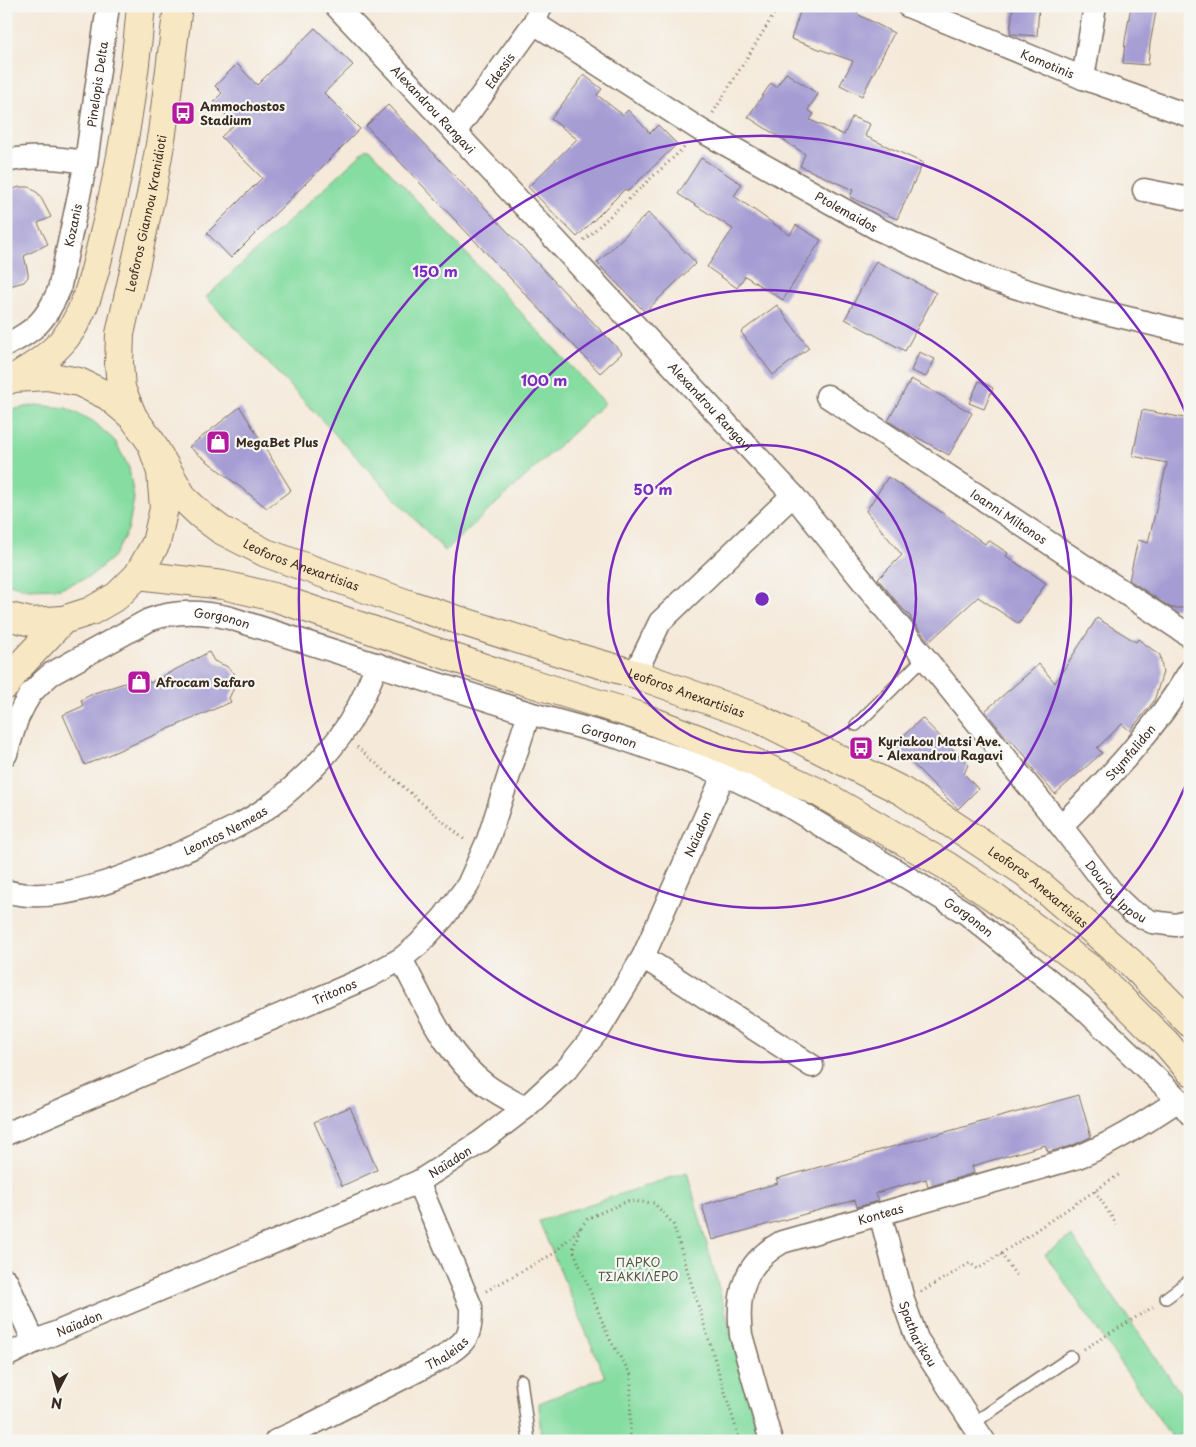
<svg xmlns="http://www.w3.org/2000/svg" width="1196" height="1447" viewBox="0 0 1196 1447" font-family="'Playpen Sans',sans-serif">
<style>
.green{fill:#85dda1;stroke:#608460}
.building{fill:#a49cd3}
.lines{fill:none;stroke-linecap:round;stroke-linejoin:round}
.service-casing{stroke:#7c6d5f;stroke-width:14}
.minor-casing{stroke:#7c6d5f;stroke-width:25}
.secondary-casing{stroke:#7c6d5f;stroke-width:30}
.path{stroke:#7c6d5f;stroke-width:3;stroke-dasharray:1 4;stroke-linecap:butt}
.service{stroke:#fff;stroke-width:11}
.minor{stroke:#fff;stroke-width:22}
.secondary{stroke:#f8e7c3;stroke-width:28}
.ring{fill:none;stroke:#7b2cbf;stroke-width:2.5}
.labels{text-anchor:middle;dominant-baseline:central;stroke-width:4.5;stroke-linejoin:round;paint-order:stroke}
.street-label{font-size:12px;fill:#3b2a1e;stroke:#f6f6f2}
.poi-label{font-size:12px;font-weight:bold;fill:#3b2a1e;stroke:#f6f6f2;text-anchor:start}
.park-label{font-size:12px;fill:#4e573f;stroke:#f6f6f2}
.centre{fill:#7b2cbf;stroke:#f6f6f2;stroke-width:2.5}
.ring-label{font-size:15px;text-anchor:middle;font-weight:bold;fill:#7b2cbf;stroke:#f6f6f2;stroke-width:4.5;stroke-linejoin:round;paint-order:stroke}
</style>
<rect width="100%" height="100%" fill="#f6f6f2"/>
<filter id="ink" filterUnits="userSpaceOnUse"><feTurbulence type="fractalNoise" baseFrequency=".02" numOctaves="2"/><feDisplacementMap in="SourceGraphic" scale="10" xChannelSelector="R" yChannelSelector="G"/><feConvolveMatrix kernelMatrix="1 2 1 2 8 2 1 2 1" color-interpolation-filters="sRGB"/></filter>
<filter id="wash" filterUnits="userSpaceOnUse"><feTurbulence type="fractalNoise" baseFrequency=".0096" numOctaves="4" result="noise"/><feDisplacementMap in="SourceGraphic" scale="20" xChannelSelector="R" yChannelSelector="G"/><feGaussianBlur stdDeviation="1.12" result="paint"/><feColorMatrix in="noise" values="0 0 0 0 0 0 0 0 0 0 0 0 0 0 0 0 0 1.4 0 .05"/><feComposite in="paint" operator="in"/></filter>
<g filter="url(#wash)">
<rect width="100%" height="100%" fill="#f5e9d9"/>
<g class="green">
<path d="M368 148 605 403 445 551 206 297Z"/>
<path d="M36 405 66 408 93 421 115 441 129 468 134 499 128 530 113 557 89 577 60 588 28 589 6 583V411Z"/>
<path d="M687 1172 761 1441H541L539 1403 605 1377 539 1221Z"/>
<path d="M1071 1236 1190 1407V1427L1173 1439 1045 1254Z"/>
</g>
<g id="blocks">
<g class="building">
<path d="M802 6H846L858 11 857 14 894 33 862 96 840 85 853 61 791 39Z"/>
<path d="M1013 6H1039L1037 36 1010 34Z"/>
<path d="M1131 6H1157L1150 44 1148 65 1123 63 1125 41Z"/>
<path d="M315 28 353 65 324 93 360 129 231 258 207 233 262 178 221 137 235 124 213 102 222 93 215 86 237 64 257 85Z"/>
<path d="M786 73 818 94 808 110 814 114 810 120 844 135 852 117 870 124 865 136 923 163 897 219 850 197 853 190 800 166 805 154 748 117 771 83 776 87Z"/>
<path d="M584 75 602 89 597 95 623 115 628 110 650 133 658 125 677 144 628 191 625 189 577 237 528 187 577 139 551 119Z"/>
<path d="M388 105 622 353 600 373 366 126Z"/>
<path d="M701 158 742 184 734 196 790 235 796 225 821 240 783 300 745 276 737 288 707 267 733 229 678 194Z"/>
<path d="M19 187H29L39 194 51 217 38 223 48 244 24 256 28 273V277L24 282 6 287V192Z"/>
<path d="M648 213 696 263 645 312 597 263Z"/>
<path d="M876 261 936 293 905 351 845 319Z"/>
<path d="M777 305 809 348 773 375 741 332Z"/>
<path d="M919 352 935 359 926 377 911 371Z"/>
<path d="M911 379 972 413 949 455 913 435 912 436 888 421Z"/>
<path d="M979 381 993 388 984 409 969 403Z"/>
<path d="M240 407 291 490 267 508 189 447Z"/>
<path d="M1142 410 1190 419V608H1171L1129 580 1138 540 1148 543 1167 463 1133 456Z"/>
<path d="M888 477 947 516 985 544 988 540 1008 553 1006 556 1046 583 1019 624 978 597 929 642 910 618 911 617 901 607 878 579 902 555 866 511Z"/>
<path d="M1097 618 1136 642 1138 639 1160 655 1163 672 1154 701 1130 731 1122 724 1097 748 1102 753 1055 794 1026 761 1028 759 1007 736 1006 737 985 711 1039 664 1055 683Z"/>
<path d="M209 652 214 661 226 666 234 673 236 684 229 698 231 702 85 765 63 715 83 706 81 700 94 693 146 676 150 683Z"/>
<path d="M922 718 968 765 964 774 978 789 958 809 894 745Z"/>
<path d="M1079 1095 1091 1137 1071 1146 1048 1152 1045 1145 972 1166 974 1173 928 1187 926 1179 876 1193 879 1201 857 1207 855 1200 712 1240 702 1205 778 1183 776 1179Z"/>
<path d="M350 1107 377 1170 342 1186 314 1122Z"/>
</g>
</g>
</g>
<g filter="url(#ink)">
<use href="#blocks" fill-opacity="0" stroke="#7c6d5f" stroke-width="1"/>
<g class="lines">
<g class="service-casing">
<g id="service">
<path d="M856 725 924 658"/>
<path d="M1166 1298 1190 1280"/>
<path d="M521 1380 529 1441"/>
<path d="M972 1424 1071 1357"/>
</g>
</g>
<g class="minor-casing">
<g id="minor">
<path id="s1" d="M336 6 455 132 793 495 1061 826 1114 895 1131 911 1152 922 1176 925 1190 921"/>
<path id="s2" d="M908 6 1083 78 1190 116"/>
<path id="s3" d="M534 23 702 131 878 229 989 279 1073 305 1190 333"/>
<path d="M1083 78 1095 6"/>
<path id="s4" d="M455 132 534 23 541 6"/>
<path d="M6 161C33 155 59 158 86 162"/>
<path d="M1144 190 1190 199"/>
<path id="s5" d="M6 345C35 331 46 320 59 290L86 162 108 6"/>
<path id="s6" d="M827 396 1190 636"/>
<path d="M635 674 660 622 793 495"/>
<path id="s7" d="M6 754 17 719 24 705 31 693 41 683 51 674 149 620C176 610 202 611 230 618L529 713 620 738 724 774 784 803 966 913 1081 1006 1179 1100 1190 1114"/>
<path id="s8" d="M1061 826C1108 779 1155 730 1190 671"/>
<path id="s9" d="M6 891C60 908 142 870 191 848 219 835 247 823 271 805 288 793 303 778 317 764 332 748 347 729 357 709 365 695 371 679 377 664"/>
<path d="M643 957 812 1066"/>
<path d="M401 959C425 1003 444 1054 486 1085 498 1094 512 1101 525 1108"/>
<path id="s10" d="M6 1134 368 977 401 959 419 944 443 918 468 885 488 840 529 713"/>
<path id="s11" d="M880 1214 904 1303 917 1339 984 1441"/>
<path d="M6 1280 34 1342"/>
<path id="s12" d="M6 1356 34 1342 418 1182 482 1141 525 1108 566 1070 600 1028 643 957 724 774"/>
<path id="s13" d="M276 1441 304 1428 442 1358C466 1341 472 1338 471 1307L418 1182"/>
<path id="s14" d="M771 1441 741 1335C736 1293 744 1263 782 1242L1075 1158C1113 1144 1146 1121 1179 1100"/>
</g>
</g>
<g class="secondary-casing">
<g id="secondary">
<path d="M16 377C34 366 53 354 66 337 87 310 94 274 102 242 122 165 134 86 141 6"/>
<path d="M6 381 14 378 47 376 79 382 108 396 133 417 151 442 161 472 164 508 156 543 138 575 117 596 91 611 63 620 31 622 6 616"/>
<path id="s15" d="M133 417 121 388 119 363 120 334 151 195 162 133 178 6"/>
<path id="s16" d="M151 442 184 499 201 515 221 530 266 553 408 604 565 654 635 674 758 718 902 791 1026 873 1131 963 1190 1023"/>
<path d="M138 575 223 585 274 597 505 675 639 716 732 752 820 793 947 866 992 896 1092 970 1166 1043 1190 1071"/>
<path d="M6 685 16 670 63 620"/>
</g>
</g>
<g class="path">
<path d="M713 113 779 6"/>
<path d="M584 240 686 146"/>
<path d="M357 747 466 841"/>
<path d="M1095 1191 1117 1225"/>
<path d="M580 1228 573 1249 609 1338 631 1375 630 1441"/>
<path d="M1001 1254 1018 1278"/>
<path d="M486 1291 553 1254 581 1227 588 1218 628 1201 654 1203 673 1224 740 1441"/>
<path d="M921 1292 970 1263 978 1269 1120 1174"/>
<path d="M1084 1349 1153 1307"/>
</g>
<use href="#service" class="service"/>
<use href="#minor" class="minor"/>
<use href="#secondary" class="secondary"/>
</g>
</g>
<g class="ring">
<circle cx="762" cy="599" r="154"/>
<circle cx="762" cy="599" r="309"/>
<path d="M1188 780A463 463 0 1 1 1188 418"/>
</g>
<defs>
<g id="bus-square" transform="scale(1.25)"><rect x="-9" y="-9" width="18" height="18" rx="4" fill="#b5179e" stroke="#f6f6f2"/><path d="M-5-6H5V4H4V6H2V4H-2V6H-4V4H-5ZM-3.5-4V0h7V-4ZM-3.5 1.2v1.5H-2V1.2ZM2 1.2v1.5H3.5V1.2Z" fill="#fff"/></g>
<g id="shop-square" transform="scale(1.25)"><rect x="-9" y="-9" width="18" height="18" rx="4" fill="#b5179e" stroke="#f6f6f2"/><path d="M-5-2.5h2.3a2.7 3.5 0 0 1 5.4 0H5L5.5 6h-11ZM-1.5-2.5h3a1.5 2.3 0 0 0-3 0Z" fill="#fff"/></g>
</defs>
<g fill-rule="evenodd">
<use href="#bus-square" x="183" y="113"/>
<use href="#shop-square" x="218" y="442"/>
<use href="#shop-square" x="139" y="682"/>
<use href="#bus-square" x="861" y="748"/>
</g>
<g class="labels">
<g class="street-label">
<text stroke="none"><textPath href="#s2" startOffset="151">Komotinis</textPath></text>
<text stroke="none"><textPath href="#s4" startOffset="76">Edessis</textPath></text>
<text stroke="none"><textPath href="#s5" startOffset="288">Pinelopis Delta</textPath></text>
<text stroke="none"><textPath href="#s1" startOffset="142">Alexandrou Rangavi</textPath></text>
<text stroke="none"><textPath href="#s3" startOffset="365">Ptolemaidos</textPath></text>
<text stroke="none"><textPath href="#s15" startOffset="209">Leoforos Giannou Kranidioti</textPath></text>
<text stroke="none"><textPath href="#s5" startOffset="145">Kozanis</textPath></text>
<text stroke="none"><textPath href="#s1" startOffset="548">Alexandrou Rangavi</textPath></text>
<text stroke="none"><textPath href="#s6" startOffset="218">Ioanni Miltonos</textPath></text>
<text stroke="none"><textPath href="#s16" startOffset="202">Leoforos Anexartisias</textPath></text>
<text stroke="none"><textPath href="#s7" startOffset="280">Gorgonon</textPath></text>
<text stroke="none"><textPath href="#s16" startOffset="608">Leoforos Anexartisias</textPath></text>
<text stroke="none"><textPath href="#s7" startOffset="685">Gorgonon</textPath></text>
<text stroke="none"><textPath href="#s8" startOffset="101">Stymfalidon</textPath></text>
<text stroke="none"><textPath href="#s9" startOffset="232">Leontos Nemeas</textPath></text>
<text stroke="none"><textPath href="#s12" startOffset="905">Naïadon</textPath></text>
<text stroke="none"><textPath href="#s16" startOffset="1012">Leoforos Anexartisias</textPath></text>
<text stroke="none"><textPath href="#s1" startOffset="1181">Douriou Ippou</textPath></text>
<text stroke="none"><textPath href="#s7" startOffset="1090">Gorgonon</textPath></text>
<text stroke="none"><textPath href="#s10" startOffset="358">Tritonos</textPath></text>
<text stroke="none"><textPath href="#s12" startOffset="485">Naïadon</textPath></text>
<text stroke="none"><textPath href="#s14" startOffset="322">Konteas</textPath></text>
<text stroke="none"><textPath href="#s12" startOffset="80">Naïadon</textPath></text>
<text stroke="none"><textPath href="#s11" startOffset="126">Spatharikou</textPath></text>
<text stroke="none"><textPath href="#s13" startOffset="192">Thaleias</textPath></text>
</g>
<g class="poi-label">
<text x="200" y="106">Ammochostos<tspan x="200" dy="14">Stadium</tspan></text>
<text x="236" y="442">MegaBet Plus</text>
<text x="156" y="682">Afrocam Safaro</text>
<text x="878" y="741">Kyriakou Matsi Ave.<tspan x="878" dy="14">- Alexandrou Ragavi</tspan></text>
</g>
<g class="park-label">
<text x="638" y="1262">ΠΑΡΚΟ<tspan x="638" dy="14">ΤΣΙΑΚΚΙΛΕΡΟ</tspan></text>
</g>
</g>
<circle cx="762" cy="599" r="8" class="centre"/>
<g class="ring-label">
<text x="435" y="277">150 m</text>
<text x="544" y="386">100 m</text>
<text x="653" y="495">50 m</text>
</g>
<rect width="1196" height="1447" fill="none" stroke="#f6f6f2" stroke-width="25"/>
<g transform="translate(58 1390) rotate(186)" stroke="#f6f6f2" stroke-width="4" paint-order="stroke">
<path d="M0-4L9 19L0 12L-9 19Z" fill="#3b2a1e"/>
<text y="-8" font-size="14" font-weight="bold" text-anchor="middle" fill="#3b2a1e">N</text>
</g>
</svg>
